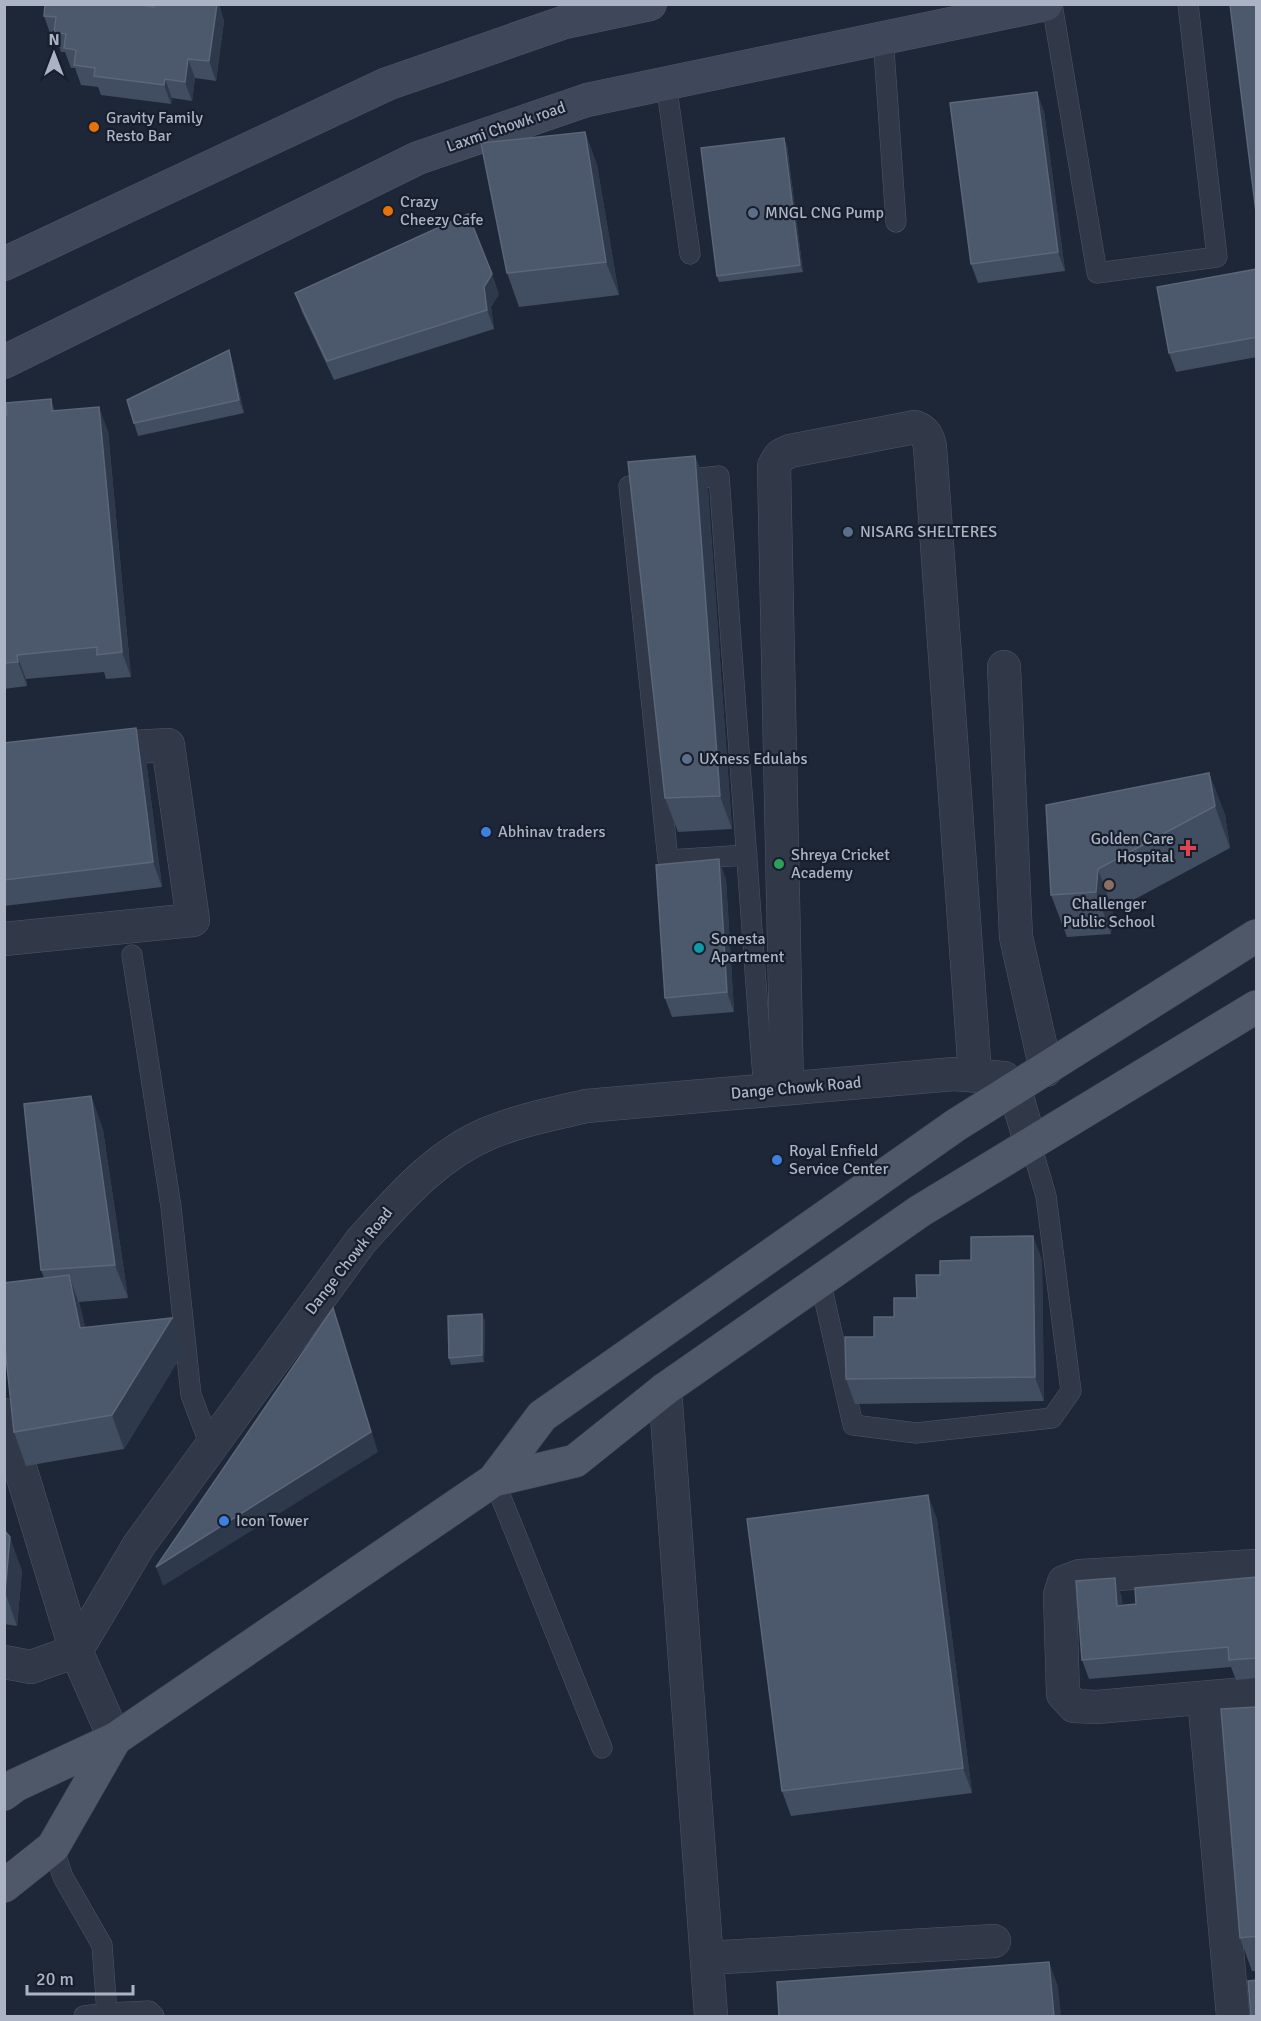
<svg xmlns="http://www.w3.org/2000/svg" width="1261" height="2021" viewBox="0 0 1261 2021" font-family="Signika,sans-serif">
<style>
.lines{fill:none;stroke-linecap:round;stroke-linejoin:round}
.service-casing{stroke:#4f5666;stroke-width:21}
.minor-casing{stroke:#4f5666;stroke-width:34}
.secondary-casing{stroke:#4f5666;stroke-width:34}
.primary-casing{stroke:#3b4251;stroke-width:34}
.service{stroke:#313948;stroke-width:20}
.minor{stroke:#313948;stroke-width:33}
.secondary{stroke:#3f485b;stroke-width:33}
.primary{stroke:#4f5868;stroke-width:33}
.wall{fill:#414d60}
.shaded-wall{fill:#2e394b}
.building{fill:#4c586b;stroke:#5b6679;stroke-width:1.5}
.food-dot{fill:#e8710a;stroke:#171e2c;stroke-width:2}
.service-dot{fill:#5c6f8a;stroke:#171e2c;stroke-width:2}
.shop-dot{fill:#3f7fe0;stroke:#171e2c;stroke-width:2}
.health-dot{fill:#e0444e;stroke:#171e2c;stroke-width:2}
.leisure-dot{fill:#2e9e5b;stroke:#171e2c;stroke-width:2}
.education-dot{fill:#8d6e63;stroke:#171e2c;stroke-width:2}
.culture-dot{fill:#0f9aa8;stroke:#171e2c;stroke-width:2}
.labels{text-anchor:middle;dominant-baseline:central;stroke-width:4.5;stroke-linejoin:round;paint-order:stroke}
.poi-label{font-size:16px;fill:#abb3c5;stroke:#171e2c;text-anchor:start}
.street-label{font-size:16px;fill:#abb3c5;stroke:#171e2c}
</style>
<rect width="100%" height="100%" fill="#1e2737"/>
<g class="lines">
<g class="service-casing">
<g id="service">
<path d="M1052 4 1097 273 1217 257 1188 4"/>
<path d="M883 36 896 222"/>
<path d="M666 83 690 254"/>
<path d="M747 855 668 860 629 486 719 476 759 1025 764 1091"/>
<path d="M132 955 171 1207 191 1395 210 1445"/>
<path d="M820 1280 853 1425 916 1433 1052 1418 1071 1391 1046 1196 1031 1145"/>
<path d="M494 1480 602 1748"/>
<path d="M53 1847 63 1877 102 1945 107 2013 149 2011 154 2016"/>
<path d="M84 2016 107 2013"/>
</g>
</g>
<g class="minor-casing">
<g id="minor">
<path d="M1004 667 1016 937 1046 1070"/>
<path d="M4 939 193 920 168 745 99 749"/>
<path d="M787 1088 774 466 780 456 790 451 915 427C925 431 928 436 930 447L975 1074"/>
<path d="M665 1389 711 2016"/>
<path d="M4 1415 76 1651 115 1739"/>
<path d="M1256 1566 1080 1576 1064 1582 1060 1595 1063 1694 1074 1706 1097 1707 1256 1693"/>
<path d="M4 1662 31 1667 76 1651 139 1545 361 1241C398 1200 436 1155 489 1133 520 1120 553 1114 586 1106L954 1074 1004 1078 1015 1090 1031 1145"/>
<path d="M1204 1698 1233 2016"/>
<path d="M707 1958 994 1941"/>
</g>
</g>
<g class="secondary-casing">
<g id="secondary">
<path d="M4 264 387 84 565 22 650 4"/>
<path d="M4 362 418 158 587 100 1046 4"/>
</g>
</g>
<g class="primary-casing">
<g id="primary">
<path d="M494 1480 575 1461 665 1389 920 1211 1256 1007"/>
<path d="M4 1794 16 1785 115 1739 494 1480 542 1416 956 1125 1256 936"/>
<path d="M4 1886 53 1847 115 1739"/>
</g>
</g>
<use href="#service" class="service"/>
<use href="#minor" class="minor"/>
<use href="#secondary" class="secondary"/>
<use href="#primary" class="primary"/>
</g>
<g class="wall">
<path d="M154 4H219L224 21 216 81 195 78 192 101 172 98 171 104 101 95 98 87 81 85 75 68H71L65 52H61L56 36H51L44 16 154 7Z"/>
<path d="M1044 111 1065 271 978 283 971 264Z"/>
<path d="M585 132 597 165 619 295 519 307 507 273Z"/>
<path d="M787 145 803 272 719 282 717 276Z"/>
<path d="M1257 269V357L1176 372 1169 353Z"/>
<path d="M295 293 499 294 491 307 494 329 334 380 302 312Z"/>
<path d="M229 350 233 364 244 413 138 436 134 423Z"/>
<path d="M55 410 108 431 131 677 106 679 104 672 26 679 27 686 4 689V415Z"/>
<path d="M695 456 708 490 732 829 678 832 665 798Z"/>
<path d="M136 728 145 752 162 887 4 906V743Z"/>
<path d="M1209 773 1225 815 1230 848 1113 911 1111 934 1067 937 1051 895Z"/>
<path d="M726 879 734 1012 672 1017 665 998Z"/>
<path d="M91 1096 103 1130 128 1298 79 1302 85 1327 184 1351 124 1449 26 1466 14 1432 44 1278 41 1270Z"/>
<path d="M1033 1236 1042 1261 1044 1401 855 1404 846 1379 874 1337 894 1317 917 1298 940 1275 971 1260Z"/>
<path d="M482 1314 485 1321 484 1362 451 1365 449 1358Z"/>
<path d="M928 1495 937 1520 972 1793 791 1816 782 1791Z"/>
<path d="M4 1530 22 1571 17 1626 4 1624Z"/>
<path d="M1257 1577V1678L1236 1680 1231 1667 1089 1679 1082 1660 1122 1597V1605L1136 1604Z"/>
<path d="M1257 1707V1971H1252L1240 1938Z"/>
</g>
<g class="shaded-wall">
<path d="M217 4H219L224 21 216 81 209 61Z"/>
<path d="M188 59 195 78 192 101 185 82Z"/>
<path d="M165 79 172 98 171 104 164 85Z"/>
<path d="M1037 92 1044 111 1065 271 1058 252Z"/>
<path d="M585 132 597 165 619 295 606 262Z"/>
<path d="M784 138 787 145 803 272 800 265Z"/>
<path d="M492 274 499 294 491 307 494 329 487 310 484 287Z"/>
<path d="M229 350 233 364 244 413 239 400Z"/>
<path d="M51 399 60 424 52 411Z"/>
<path d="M99 407 108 431 131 677 122 652Z"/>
<path d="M695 456 708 490 732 829 720 796Z"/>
<path d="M17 655 26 679 27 686 18 662Z"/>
<path d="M136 728 145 752 162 887 153 862Z"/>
<path d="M1209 773 1225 815 1230 848 1215 806Z"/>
<path d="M719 859 726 879 734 1012 727 992Z"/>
<path d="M1098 869 1113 911 1111 934 1096 892Z"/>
<path d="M91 1096 103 1130 128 1298 115 1265Z"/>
<path d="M1033 1236 1042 1261 1044 1401 1035 1377Z"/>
<path d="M69 1275 81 1309 93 1362 80 1328Z"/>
<path d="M333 1308 340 1327 378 1452 163 1586 156 1567Z"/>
<path d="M482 1314 485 1321 484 1362 482 1355Z"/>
<path d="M172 1318 184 1351 124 1449 112 1415Z"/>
<path d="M928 1495 937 1520 972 1793 963 1768Z"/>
<path d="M10 1537 22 1571 17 1626 5 1592Z"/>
<path d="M1115 1578 1122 1597 1124 1625 1117 1606Z"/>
<path d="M1049 1962 1058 1986 1061 2016H1054Z"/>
</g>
<g class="building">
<path d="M45 4H132L154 7V4H217L209 61 188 59 185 82 165 79 164 85 94 76 95 68 74 65 76 50 64 48 66 34 54 32 56 17 44 16Z"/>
<path d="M1238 4H1257V220L1230 5Z"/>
<path d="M1037 92 1058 252 971 264 950 103Z"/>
<path d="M585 132 606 262 507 273 481 143Z"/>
<path d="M784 138 800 265 717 276 701 148Z"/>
<path d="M468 214 492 274 484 287 487 310 327 361 295 293Z"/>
<path d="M1257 269V337L1169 353 1157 287Z"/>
<path d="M229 350 239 400 134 423 127 400Z"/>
<path d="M51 399 52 411 99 407 122 652 97 655V647L17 655 18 662 4 663V415H7L6 403Z"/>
<path d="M695 456 720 796 665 798 628 462Z"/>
<path d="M136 728 153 862 4 880V743Z"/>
<path d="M1209 773 1215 806 1098 869 1096 892 1051 895 1046 805Z"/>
<path d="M719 859 727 992 665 998 656 865Z"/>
<path d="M91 1096 115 1265 41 1270 24 1104Z"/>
<path d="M1033 1236 1035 1377 846 1379 845 1337H874V1317H894V1298H917L916 1275H940V1261L971 1260V1237Z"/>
<path d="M69 1275 80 1328 172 1318 112 1415 14 1432 4 1338V1283Z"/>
<path d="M333 1308 371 1432 156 1567Z"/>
<path d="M482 1314V1355L449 1358 448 1316Z"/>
<path d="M928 1495 963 1768 782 1791 747 1519Z"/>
<path d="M4 1530 10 1537 5 1592H4Z"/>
<path d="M1257 1577V1658L1229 1660 1228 1647 1082 1660 1076 1581 1115 1578 1117 1606 1136 1604 1135 1588Z"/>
<path d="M1257 1707V1936L1240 1938 1221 1709Z"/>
<path d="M1049 1962 1054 2016H779L777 1982Z"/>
<path d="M1257 1980V2016H1251L1248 1981Z"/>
</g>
<g class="food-dot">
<circle cx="94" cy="127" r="6"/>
<circle cx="388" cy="211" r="6"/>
</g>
<g class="service-dot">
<circle cx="753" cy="213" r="6"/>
<circle cx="848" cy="532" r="6"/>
<circle cx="687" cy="759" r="6"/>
</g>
<g class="shop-dot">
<circle cx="486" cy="832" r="6"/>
<circle cx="777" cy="1160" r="6"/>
<circle cx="224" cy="1521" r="6"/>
</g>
<path class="health-dot" d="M1185 839h6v6h6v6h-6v6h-6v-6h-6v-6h6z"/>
<circle class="leisure-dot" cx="779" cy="864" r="6"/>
<circle class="education-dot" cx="1109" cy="885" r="6"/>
<circle class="culture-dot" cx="699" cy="948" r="6"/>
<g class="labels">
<g class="poi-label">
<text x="106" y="118">Gravity Family<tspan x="106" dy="18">Resto Bar</tspan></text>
<text x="400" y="202">Crazy<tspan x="400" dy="18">Cheezy Cafe</tspan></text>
<text x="765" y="213">MNGL CNG Pump</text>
<text x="860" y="532">NISARG SHELTERES</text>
<text x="699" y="759">UXness Edulabs</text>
<text x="498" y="832">Abhinav traders</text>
<text x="1174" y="839" text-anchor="end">Golden Care<tspan x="1174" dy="18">Hospital</tspan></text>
<text x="791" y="855">Shreya Cricket<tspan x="791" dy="18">Academy</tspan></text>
<text x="1109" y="904" text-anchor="middle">Challenger<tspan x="1109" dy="18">Public School</tspan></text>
<text x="711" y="939">Sonesta<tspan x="711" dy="18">Apartment</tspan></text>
<text x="789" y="1151">Royal Enfield<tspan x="789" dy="18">Service Center</tspan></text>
<text x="236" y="1521">Icon Tower</text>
</g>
<g class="street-label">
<text transform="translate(506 127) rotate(-19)">Laxmi Chowk road</text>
<text transform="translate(796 1088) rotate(-5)">Dange Chowk Road</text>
<text transform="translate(349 1261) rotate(-52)">Dange Chowk Road</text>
</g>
</g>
<rect width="1261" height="2021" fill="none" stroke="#abb3c5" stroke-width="12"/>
<g transform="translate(54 54)" stroke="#171e2c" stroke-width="4.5" paint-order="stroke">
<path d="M0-4.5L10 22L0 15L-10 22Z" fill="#abb3c5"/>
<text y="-9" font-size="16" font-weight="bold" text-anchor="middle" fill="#abb3c5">N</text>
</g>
<path d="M27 1985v9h106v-9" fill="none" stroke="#abb3c5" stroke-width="3"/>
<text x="36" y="1985" font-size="18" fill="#abb3c5" stroke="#171e2c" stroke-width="4.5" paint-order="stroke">20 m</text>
</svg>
